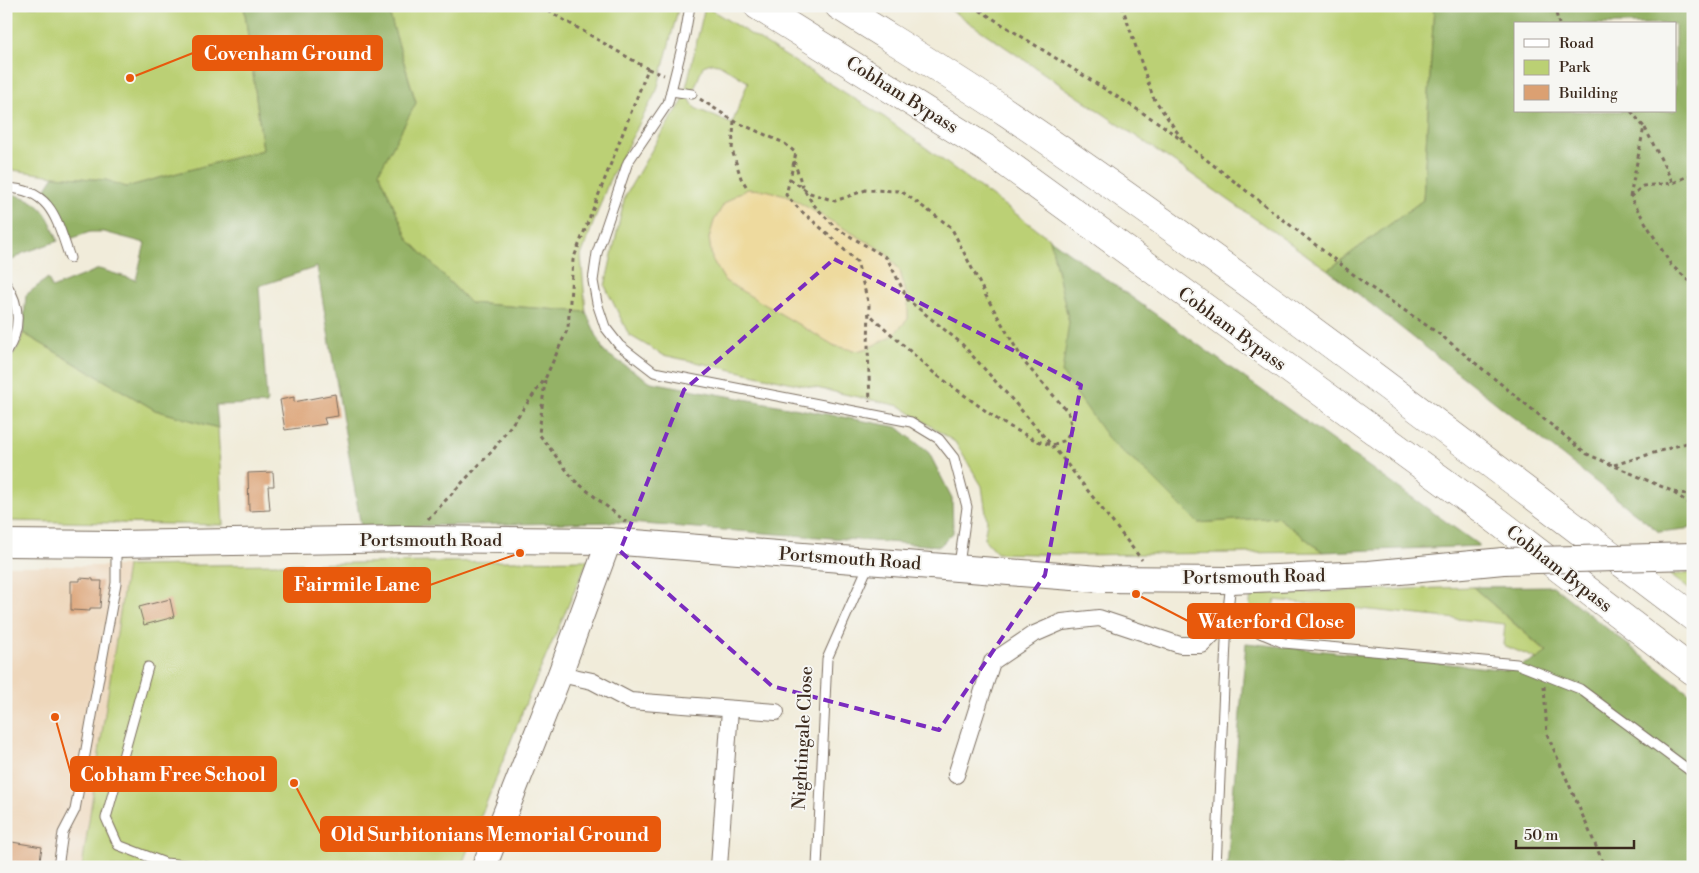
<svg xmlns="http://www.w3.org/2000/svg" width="1699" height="873" viewBox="0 0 1699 873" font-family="'Libre Bodoni',serif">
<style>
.built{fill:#eed7bb}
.green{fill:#bbd074;stroke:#7b7d49;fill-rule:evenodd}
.forest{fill:#94b266;stroke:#686e42;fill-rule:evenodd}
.sand{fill:#eeda9e;stroke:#94825e}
.building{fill:#dba072}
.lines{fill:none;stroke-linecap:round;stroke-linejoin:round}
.lane-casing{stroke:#7b6e60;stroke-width:11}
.street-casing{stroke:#7b6e60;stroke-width:18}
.secondary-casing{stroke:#7b6e60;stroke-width:26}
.primary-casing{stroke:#7b6e60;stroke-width:28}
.highway-casing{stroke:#7b6e60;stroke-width:29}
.path{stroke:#7b6e60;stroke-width:3;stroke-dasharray:4 4;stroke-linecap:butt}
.lane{stroke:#fff;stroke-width:9}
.street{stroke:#fff;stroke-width:16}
.secondary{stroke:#fff;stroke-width:24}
.primary{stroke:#fff;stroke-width:26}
.highway{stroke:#fff;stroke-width:28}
.primary-bridge-casing{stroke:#7b6e60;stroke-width:28;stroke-linecap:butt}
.primary-bridge{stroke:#fff;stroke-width:26}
.marked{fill:none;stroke:#7b2cbf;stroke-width:4;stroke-dasharray:10 6;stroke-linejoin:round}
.labels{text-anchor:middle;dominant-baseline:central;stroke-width:4;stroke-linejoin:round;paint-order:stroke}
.street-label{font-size:18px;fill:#3b2a1e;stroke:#f6f6f2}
.leader{fill:none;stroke:#e8590c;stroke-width:2}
.callout-dot{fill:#e8590c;stroke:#f6f6f2;stroke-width:2}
.callout{fill:#e8590c;stroke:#e8590c;stroke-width:2}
.callout-label{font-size:19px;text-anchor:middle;font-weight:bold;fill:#fff}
</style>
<rect width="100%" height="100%" fill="#f6f6f2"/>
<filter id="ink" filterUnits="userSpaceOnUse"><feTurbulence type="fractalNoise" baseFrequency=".02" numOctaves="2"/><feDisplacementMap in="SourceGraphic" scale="10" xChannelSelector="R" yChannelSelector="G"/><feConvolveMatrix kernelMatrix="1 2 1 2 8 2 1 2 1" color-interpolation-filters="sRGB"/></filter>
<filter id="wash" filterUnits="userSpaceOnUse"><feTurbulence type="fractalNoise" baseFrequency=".0096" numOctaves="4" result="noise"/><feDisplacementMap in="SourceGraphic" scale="20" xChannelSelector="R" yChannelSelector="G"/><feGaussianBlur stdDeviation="1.12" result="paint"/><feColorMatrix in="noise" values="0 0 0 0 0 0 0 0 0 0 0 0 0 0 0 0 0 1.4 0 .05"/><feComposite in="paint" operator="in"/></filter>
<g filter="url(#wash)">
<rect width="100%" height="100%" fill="#f1ecda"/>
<path class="built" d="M6 566H127L82 867H6Z"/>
<g class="green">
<path d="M6 6H244L263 150 126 187 106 180 54 176 6 169Z"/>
<path d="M387 6H679L657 90 609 181 581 256 586 312 470 303 408 239 379 172 416 102Z"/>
<path d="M705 6 884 117 1050 239 1069 322 1110 441 1149 474 1198 523 1277 517 1323 552 1073 555 997 553 984 539 987 521 982 486 955 442 900 406 663 355 629 335 605 286 625 196 661 134 683 101ZM711 63 719 64 748 82 732 124 695 108 690 100 703 66Z"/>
<path d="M945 6H1434L1423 200 1328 270 1190 173Z"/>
<path d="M8 307 11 327 6 339V308Z"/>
<path d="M23 333 155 410 218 428 223 525 6 521V363L19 346Z"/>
<path d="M588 560 527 700 461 867H82L127 566Z"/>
<path d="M1693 573V592L1670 575Z"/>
<path d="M1473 587 1547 653 1537 659 1503 645 1505 624 1275 600 1270 616 1248 620 1251 594Z"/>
</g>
<g class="forest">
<path d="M244 6H387L416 103 379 172 408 239 470 303 586 312 604 352 651 382 897 427 929 453 952 498 953 533 940 546 616 522 361 527 317 267 259 286 267 404 216 405 218 428 155 410 23 333 26 295 48 278 52 288 99 269 136 280 145 243 104 232H90L70 239C63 220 59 206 43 193L54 176 106 180 126 187 263 150Z"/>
<path d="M1434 6H1693V528L1659 532 1328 270 1423 200ZM1515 24H1675V111H1515Z"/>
<path d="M6 193C40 199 47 211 58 241L23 253 13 260 6 255Z"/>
<path d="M1050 239 1480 546 1323 552 1277 517 1198 523 1149 474 1110 441 1062 373 1069 322Z"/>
<path d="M1553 586 1693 696V867H1227L1246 643 1508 670 1537 659 1547 652 1473 587Z"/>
</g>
<path class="sand" d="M748 189 765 190 786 195 885 252 900 271 908 300V319L892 336 868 348 857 351 835 346 725 281 712 259 709 238 714 221 724 204 737 194Z"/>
<g id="blocks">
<g class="building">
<path d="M335 394 338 416 324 418 326 424 285 430 280 400 294 397V402Z"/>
<path d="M273 472 274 486H268L270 510 249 511 248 473Z"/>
<path d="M80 578 93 579V581H102L100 608H90V611L71 610V581H80Z"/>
<path d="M170 599 174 617 144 625 139 607Z"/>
<path d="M6 841 42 847 39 867H6Z"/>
</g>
</g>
</g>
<g filter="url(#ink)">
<use href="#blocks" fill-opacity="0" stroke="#7b6e60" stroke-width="1"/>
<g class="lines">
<g class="lane-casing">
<g id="lane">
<path d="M690 6 685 35 668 103 628 162 597 253 593 281 597 303 605 327 619 345 654 372 911 422 939 439 954 458 967 507 959 565"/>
<path d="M671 91 692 94"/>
<path d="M6 188C52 189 57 221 70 258"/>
<path d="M6 284C21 305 21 331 6 352"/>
<path d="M1227 619 1284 643 1517 664 1580 689 1693 773"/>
<path d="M1262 634 1277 617"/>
<path d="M148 667 106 818 118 845 165 863 207 867"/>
<path d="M58 867 63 833 75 810 116 583V547"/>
<path d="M817 867 827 659 869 564"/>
<path d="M1216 867 1227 619 1231 582"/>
</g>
</g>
<g class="street-casing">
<g id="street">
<path d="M560 674 592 681 630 701 776 712"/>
<path d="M956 775 992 662 1032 635 1062 622 1099 618 1180 645H1202L1227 619"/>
<path d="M719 867 730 709"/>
</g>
</g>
<g class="secondary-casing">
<path id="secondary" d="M484 867 560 674 609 541"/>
</g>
<g class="primary-casing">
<path id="primary" d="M6 543 116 544 409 539 609 541 1099 579 1231 580 1369 574 1503 561"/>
</g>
<g class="highway-casing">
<g id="highway">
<path d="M758 6 987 149 1487 513 1693 671"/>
<path d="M839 6C896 42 953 76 1009 114 1242 273 1467 446 1693 617"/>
</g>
</g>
<g class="path">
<path d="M973 6 1162 125 1367 285 1442 336 1587 454 1674 492 1693 495"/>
<path d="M1122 6 1153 97 1182 139"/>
<path d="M1554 6 1559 24"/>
<path d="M648 69 664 75"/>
<path d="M700 99 734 121 784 143 796 153 786 195 800 210 828 234 857 262 869 305 868 348 870 402"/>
<path d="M1631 111 1644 127 1630 197 1671 265 1693 284"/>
<path d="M734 121 732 150 741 178 748 189"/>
<path d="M1645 128 1673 183"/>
<path d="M794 161 803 188 813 204 836 228 887 258 908 300 961 343 1016 404 1060 455 1142 560"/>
<path d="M790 179 810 193 835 201 866 190 901 191 951 227 986 296 1024 362 1068 412 1072 428 1066 440 1052 445 1037 441 1001 422 934 373 868 313"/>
<path d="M1630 197 1643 186 1673 183 1693 174"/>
<path d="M545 380 539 434 574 480 626 522"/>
<path d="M1614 465 1693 441"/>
<path d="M1674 493 1693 506"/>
<path d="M428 519 493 450 545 379 568 328 573 260 648 69 540 6"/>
<path d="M1544 686 1547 734 1605 867"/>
</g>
<use href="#lane" class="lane"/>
<use href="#street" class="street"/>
<use href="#secondary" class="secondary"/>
<use href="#primary" class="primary"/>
<use href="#highway" class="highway"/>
<g class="primary-bridge-casing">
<path id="primary-bridge" d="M1503 561 1693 556"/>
</g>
<use href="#primary-bridge" class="primary-bridge"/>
</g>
</g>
<path class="marked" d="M834 259 1081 385 1045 575 939 730 772 686 620 551 684 390Z"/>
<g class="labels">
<g class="street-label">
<text transform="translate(902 95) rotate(32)">Cobham Bypass</text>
<text transform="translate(1232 329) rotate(36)">Cobham Bypass</text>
<text x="431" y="540">Portsmouth Road</text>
<text transform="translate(850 559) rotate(4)">Portsmouth Road</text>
<text transform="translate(1559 569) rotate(38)">Cobham Bypass</text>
<text transform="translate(1254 577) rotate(-1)">Portsmouth Road</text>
<text transform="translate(803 738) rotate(-87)">Nightingale Close</text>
</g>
</g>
<path class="leader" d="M130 78L193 53M520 553L430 585M1136 594L1188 621M55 717L71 774M294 783L321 834"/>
<g class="callout-dot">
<circle cx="130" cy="78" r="5"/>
<circle cx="520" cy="553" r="5"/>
<circle cx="1136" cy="594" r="5"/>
<circle cx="55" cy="717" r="5"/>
<circle cx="294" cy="783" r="5"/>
</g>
<g class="callout">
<rect x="193" y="36" width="189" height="34" rx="5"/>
<rect x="284" y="568" width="146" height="34" rx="5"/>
<rect x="1188" y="604" width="166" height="34" rx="5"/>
<rect x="71" y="757" width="205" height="34" rx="5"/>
<rect x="321" y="817" width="339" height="34" rx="5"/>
</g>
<g class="callout-label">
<text x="288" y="60">Covenham Ground</text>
<text x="357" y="591">Fairmile Lane</text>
<text x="1271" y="628">Waterford Close</text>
<text x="173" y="781">Cobham Free School</text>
<text x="490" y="841">Old Surbitonians Memorial Ground</text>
</g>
<rect width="1699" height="873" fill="none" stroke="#f6f6f2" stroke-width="25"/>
<rect x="1514" y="22" width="162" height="90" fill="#f6f6f2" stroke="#aba49d"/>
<rect x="1524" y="39" width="25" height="8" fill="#ffffff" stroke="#aba49d"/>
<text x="1559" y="48" font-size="15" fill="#3b2a1e">Road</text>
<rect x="1524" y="60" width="25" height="15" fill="#bbd074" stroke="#aba49d"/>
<text x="1559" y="72" font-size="15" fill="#3b2a1e">Park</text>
<rect x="1524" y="85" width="25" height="15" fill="#dba072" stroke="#aba49d"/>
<text x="1559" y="98" font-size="15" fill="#3b2a1e">Building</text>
<path d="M1516 840v8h118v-8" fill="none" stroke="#3b2a1e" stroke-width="2.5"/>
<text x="1524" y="840" font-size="15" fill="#3b2a1e" stroke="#f6f6f2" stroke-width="4" paint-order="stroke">50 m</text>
</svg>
